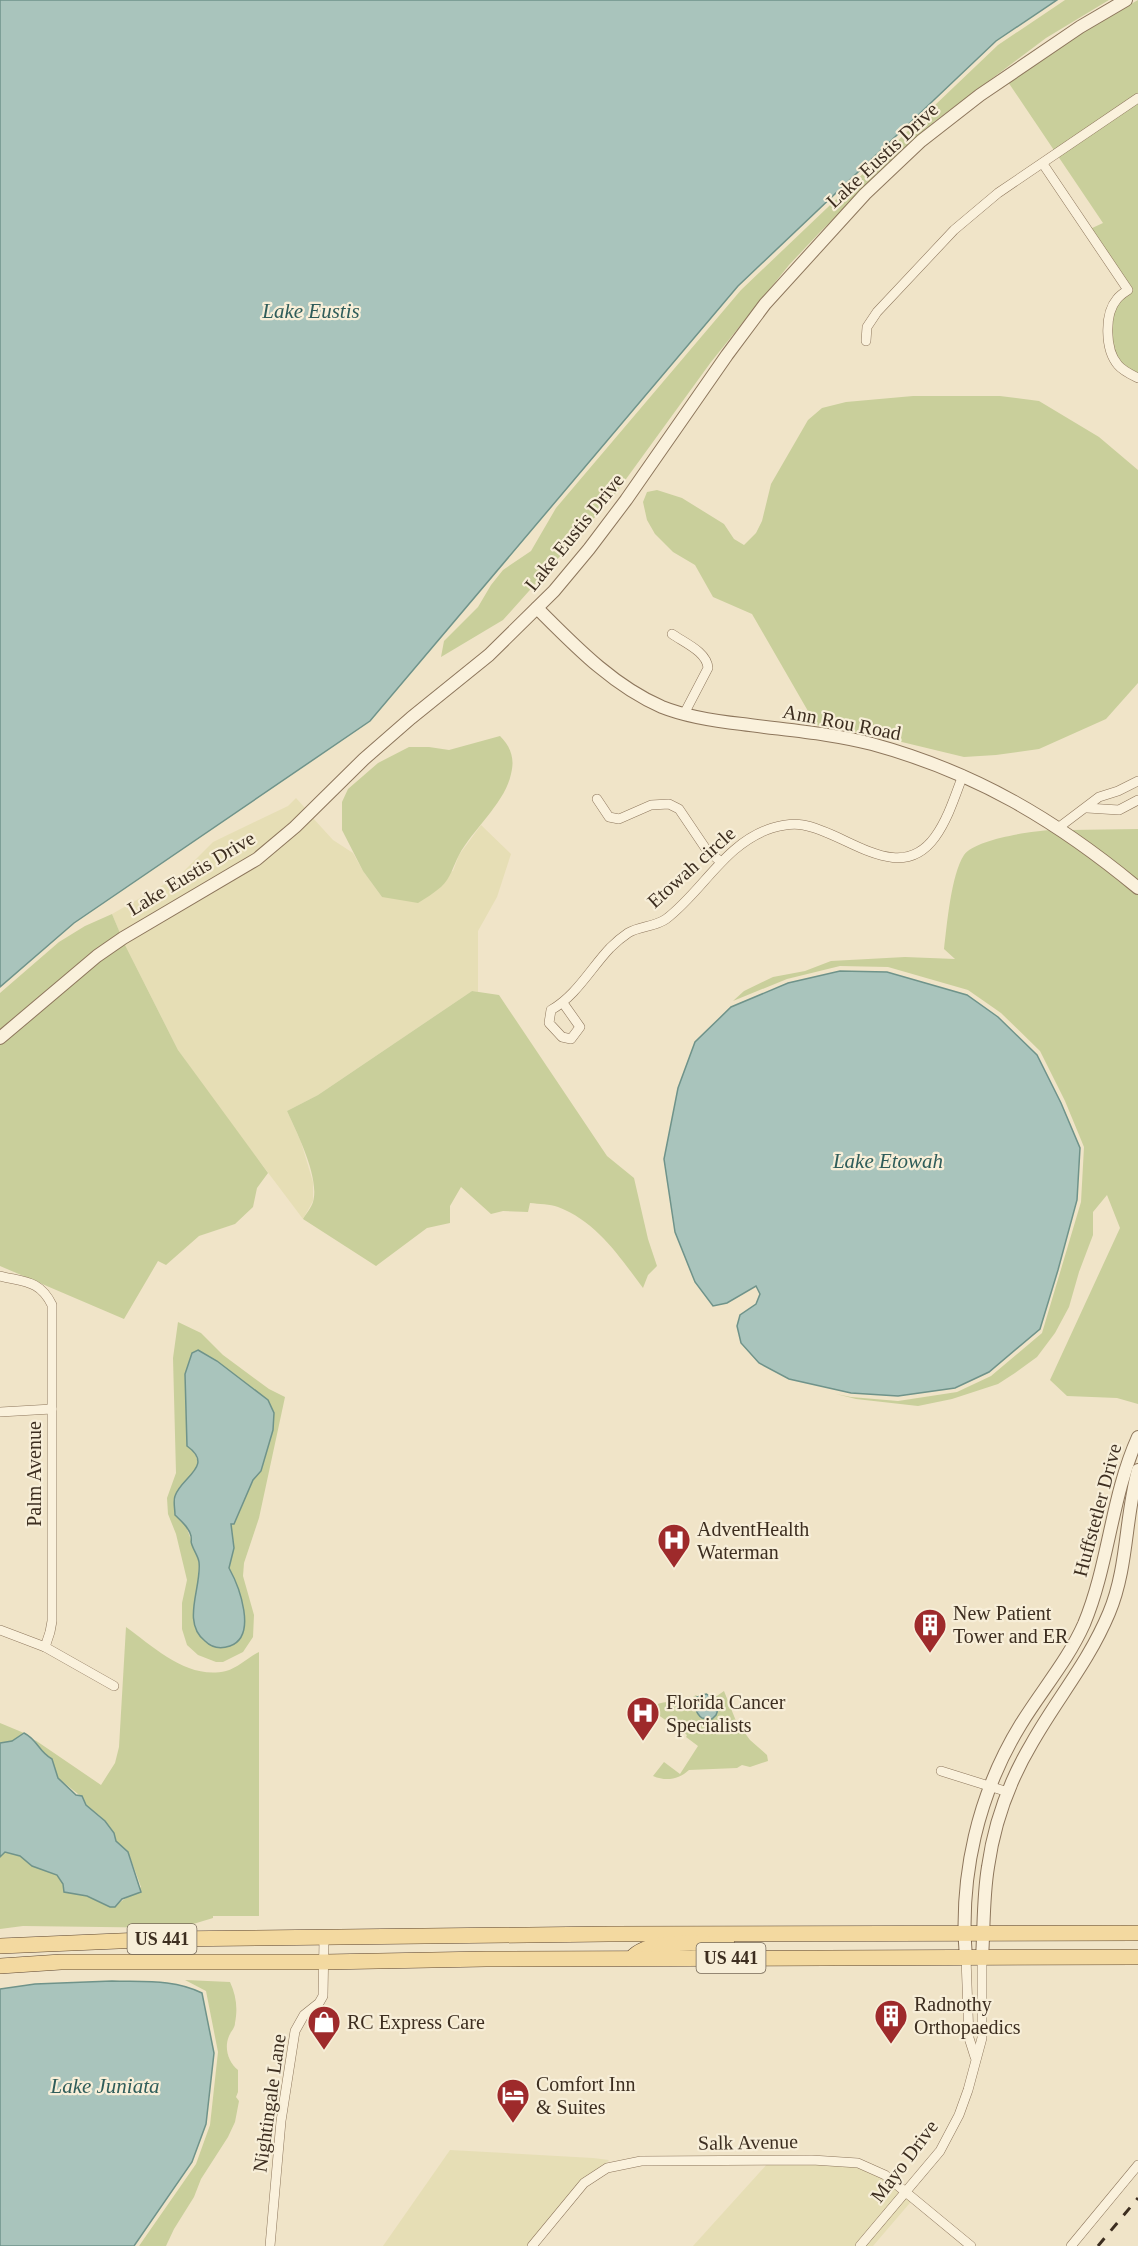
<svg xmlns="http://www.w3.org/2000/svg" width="1138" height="2246" viewBox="0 0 1138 2246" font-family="Georgia,serif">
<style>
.farmland{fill:#e6deb5}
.green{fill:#c9cf9b;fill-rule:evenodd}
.water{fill:#a9c4bc;stroke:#6f938a;stroke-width:1.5}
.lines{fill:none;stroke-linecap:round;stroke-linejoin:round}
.minor-casing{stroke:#8d765c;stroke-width:10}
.tertiary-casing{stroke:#8d765c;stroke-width:14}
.primary-casing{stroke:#5b4430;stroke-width:16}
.minor{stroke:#faf1dc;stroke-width:9}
.tertiary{stroke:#faf1dc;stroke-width:12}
.primary{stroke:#f3d9a0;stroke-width:15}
.rail{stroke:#3d2e20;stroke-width:3;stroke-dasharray:10 10;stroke-linecap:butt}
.labels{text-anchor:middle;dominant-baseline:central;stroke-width:4.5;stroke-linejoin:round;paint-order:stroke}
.shield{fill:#f7eed8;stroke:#756857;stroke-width:1.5}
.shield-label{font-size:18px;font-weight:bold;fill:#3d2e20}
.street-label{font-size:20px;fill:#3d2e20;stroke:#f7eed8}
.poi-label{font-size:20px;fill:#3d2e20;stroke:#f7eed8;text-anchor:start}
.water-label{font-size:21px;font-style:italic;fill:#2f5d5a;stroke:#f7eed8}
</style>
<rect width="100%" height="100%" fill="#f0e4c8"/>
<g class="farmland">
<path d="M296 798 306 809 255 855 120 933 112 914 179 876 213 842 288 806Z"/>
<path d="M312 817 333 840 353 853 363 871 382 897 453 871 459 855 481 825 511 854 497 897 478 931V992L472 991 318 1095 287 1111 301 1142 313 1182V1201L303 1219 214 1101 178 1050 124 943 259 864Z"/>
<path d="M450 2150 593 2158 609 2160 528 2246H383Z"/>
<path d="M769 2162 846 2163 900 2184 915 2197 873 2246H693Z"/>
</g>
<g class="green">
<path d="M1065 0H1109L1046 38 934 122 821 231 789 265 711 362 613 497 503 620 441 657 444 641 478 607 491 585 503 570 531 551 556 508 741 290 998 45Z"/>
<path d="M1138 0V381L1110 353 1106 323 1125 287 1090 229 1103 223 1008 82 1082 32Z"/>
<path d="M913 396H1000L1039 401 1099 437 1138 470V683L1106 719 1039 749 996 755 964 757 877 736 816 725 752 614 713 597 695 565 673 552 655 534 647 520 643 502 647 492 657 490 682 498 724 524 734 539 744 545 756 533 762 521 771 484 808 420 822 408 846 402Z"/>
<path d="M500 736C511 747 515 759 511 774 505 803 473 829 459 855 453 866 451 878 441 887 434 893 426 898 418 903L382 897 363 871 342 830V802L348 789 378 763 409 747H429L449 750Z"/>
<path d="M1138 829V881L1070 830Z"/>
<path d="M1051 830 1110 872 1138 895V1404L1117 1398 1067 1396 1050 1380 1120 1228 1107 1195 1093 1212V1235L1079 1272 1069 1307 1055 1333 1037 1357 1015 1373 998 1384 952 1399 918 1406 856 1399 836 1394 851 1397 898 1401 957 1392 991 1376 1042 1333 1081 1202 1084 1147 1065 1101 1040 1051 1001 1013 968 990 888 967 840 966 787 979 733 1001 744 991 773 977 805 971 831 961 905 957 955 959 944 949C947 925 951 875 964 855 975 839 1032 831 1051 830Z"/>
<path d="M112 914 120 933 95 952 0 1031V993L59 942 85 926Z"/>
<path d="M124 943 178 1050 268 1173 257 1188 253 1207 235 1224 199 1236 166 1265 158 1261 124 1319 0 1266V1045L100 961Z"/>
<path d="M472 991 499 995 607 1156 634 1178 648 1239 657 1266 648 1275 643 1288C619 1256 597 1222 558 1207 550 1204 539 1204 530 1203L528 1212 503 1211 491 1214 461 1187 450 1206V1223L427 1228 376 1266 303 1219C306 1214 311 1208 313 1202 320 1178 297 1133 287 1111L318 1095Z"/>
<path d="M178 1322 201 1333 223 1355 269 1389 285 1397 259 1518 244 1563 243 1576 254 1615 253 1637 243 1652 223 1662H216L198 1655 187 1645 182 1629V1603L187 1580 176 1534 168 1514 167 1498 176 1473 173 1358ZM217 1361 249 1387 261 1471 253 1480 234 1524 231 1523 234 1548 229 1568 235 1579 194 1608 198 1582 199 1562 186 1526 185 1481C200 1470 202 1457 187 1446L185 1374Z"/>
<path d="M126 1627C155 1648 188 1680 226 1671 238 1668 248 1657 259 1652V1916H213V1918L180 1928 23 1926 0 1929V1857L5 1852 20 1856 32 1866 58 1875 63 1884 64 1892 87 1896 110 1907H115C123 1898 133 1896 141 1887L130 1857 116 1841 114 1833 100 1816 86 1805 83 1798 58 1778 52 1759 41 1753 35 1740 101 1785 115 1763 119 1747Z"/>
<path d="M724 1691 736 1721 750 1740 767 1755 768 1761 750 1767 742 1765 737 1768 689 1770C679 1779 667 1782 653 1776L664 1762 680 1774 698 1746 686 1737 687 1735 654 1712 653 1713 650 1708C661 1701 669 1700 680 1705L696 1695 700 1699 702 1718 708 1719 717 1702 714 1698Z"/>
<path d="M0 1723 24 1733 12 1741 0 1743Z"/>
<path d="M185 1980 230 1982C236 1995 238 2008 235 2023 235 2028 231 2031 229 2036 224 2048 228 2062 238 2070V2092L236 2097 239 2101 235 2122 228 2137 201 2179 194 2197 174 2229 166 2246H139L196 2164 210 2125 218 2052 206 1991Z"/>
</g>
<g class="water">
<path d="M0 0H1057L996 41 738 286 370 721 74 923 0 987Z"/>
<path d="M840 971 887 972 967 995 998 1017 1037 1055 1061 1103 1080 1148 1077 1200 1058 1270 1040 1329 989 1372 955 1388 898 1396 851 1393 789 1379 759 1363 741 1343 737 1326 740 1315 756 1304 760 1294 756 1286 727 1303 713 1306 695 1282 675 1232 664 1159 678 1088 695 1042 731 1007 788 983Z"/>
<path d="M198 1350 217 1361 268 1400 274 1413 273 1430 261 1471 253 1480 234 1524H231L234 1548 229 1568C239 1586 258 1636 230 1646 221 1649 212 1648 205 1641 181 1622 202 1587 199 1562 198 1556 194 1551 192 1545 190 1539 192 1544 191 1536 189 1527 181 1521 175 1515 175 1509 173 1501 175 1496 181 1477 215 1466 187 1446L185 1374 192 1353Z"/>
<path d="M706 1694 714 1698 719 1707 716 1715 712 1719 702 1718C695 1713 694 1705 699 1699L697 1697Z"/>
<path d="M24 1733C38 1740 38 1751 52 1759L58 1778 76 1795 82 1796 86 1805 105 1821 114 1833 116 1841 128 1852 141 1892 122 1899 115 1907H110L87 1896 64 1892 63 1884 57 1875 32 1866 20 1856 5 1852 0 1857V1743L12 1741Z"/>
<path d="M112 1981C144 1982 174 1979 202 1993L214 2053 206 2124 192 2162 134 2246H0V1989L35 1984Z"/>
</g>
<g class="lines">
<g class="minor-casing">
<g id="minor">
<path d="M1043 164 1128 290C1125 292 1120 295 1117 299 1104 314 1105 350 1118 365 1123 371 1132 375 1138 378"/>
<path d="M866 341 867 327 877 312 954 230 998 193 1138 98"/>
<path d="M672 634C685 643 707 652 708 668L684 714"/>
<path d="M597 799 609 817 619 819 651 805 669 804 679 809 706 849 721 862"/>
<path d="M1087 808 1119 810 1138 800"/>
<path d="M1058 828 1099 797 1118 791 1138 781"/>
<path d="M563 1003 580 1027 571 1039 562 1037 549 1023 551 1010C576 996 591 968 610 948 615 943 622 937 628 933 639 926 655 927 666 919 703 891 725 843 772 828 782 825 793 823 803 825 846 832 899 887 935 837 948 819 955 796 963 775"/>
<path d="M0 1276C24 1282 40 1280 52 1305V1621L50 1632 45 1647"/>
<path d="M0 1412 52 1409"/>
<path d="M0 1630 45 1647 114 1686"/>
<path d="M941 1771 1008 1792"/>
<path d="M966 1958 969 2038 975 2057"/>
<path d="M270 2246 281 2121 295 2031 304 2015 319 2003 323 1996 324 1939"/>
<path d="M532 2246 584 2183 607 2168 641 2161 812 2160 858 2163 885 2175 971 2246"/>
<path d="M860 2246 940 2151 959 2115 968 2090 982 2038V1958"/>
<path d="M1071 2246 1138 2165"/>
</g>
</g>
<g class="tertiary-casing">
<g id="tertiary">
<path d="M537 608C574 645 613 686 662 707 687 717 714 721 742 724 785 730 830 733 872 744 975 772 1056 820 1138 888"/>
<path d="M0 1038 97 956 123 938 257 859 295 827 364 759 411 718 489 655 554 591 589 549 626 500 727 355 765 304 865 194 921 141 980 95 1080 27 1126 0"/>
<path d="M966 1958C959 1876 978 1794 1021 1724 1042 1690 1068 1660 1084 1624 1109 1564 1111 1497 1138 1437"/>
<path d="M982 1958C984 1928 983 1897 988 1867 994 1824 1010 1780 1032 1743 1058 1697 1088 1663 1109 1613 1128 1568 1125 1517 1138 1470"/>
</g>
</g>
<g class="primary-casing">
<g id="primary">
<path d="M0 1946 166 1939 608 1934 1138 1933"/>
<path d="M632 1958C648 1938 702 1944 727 1944"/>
<path d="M0 1966 61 1962H324L486 1959 1138 1957"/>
</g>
</g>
<use href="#minor" class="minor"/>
<use href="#tertiary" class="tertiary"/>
<use href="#primary" class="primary"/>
<path class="rail" d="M1098 2246 1138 2198"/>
</g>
<defs>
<g id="hospital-pin" transform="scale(1.725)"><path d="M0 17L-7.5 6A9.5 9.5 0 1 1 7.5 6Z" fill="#9e2a2b" stroke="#f7eed8"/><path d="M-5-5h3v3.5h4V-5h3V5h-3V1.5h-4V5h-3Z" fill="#fff"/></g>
<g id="building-pin" transform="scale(1.725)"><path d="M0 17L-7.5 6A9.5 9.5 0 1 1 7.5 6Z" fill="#9e2a2b" stroke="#f7eed8"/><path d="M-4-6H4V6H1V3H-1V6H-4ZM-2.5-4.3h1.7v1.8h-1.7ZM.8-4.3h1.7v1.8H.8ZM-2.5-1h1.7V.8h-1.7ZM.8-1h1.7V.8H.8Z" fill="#fff"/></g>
<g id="shop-pin" transform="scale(1.725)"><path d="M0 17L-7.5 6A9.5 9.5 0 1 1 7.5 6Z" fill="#9e2a2b" stroke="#f7eed8"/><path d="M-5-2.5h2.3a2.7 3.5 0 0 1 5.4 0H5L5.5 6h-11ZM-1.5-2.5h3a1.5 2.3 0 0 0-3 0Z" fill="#fff"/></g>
<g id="hotel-pin" transform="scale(1.725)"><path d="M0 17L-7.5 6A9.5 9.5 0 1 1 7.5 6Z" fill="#9e2a2b" stroke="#f7eed8"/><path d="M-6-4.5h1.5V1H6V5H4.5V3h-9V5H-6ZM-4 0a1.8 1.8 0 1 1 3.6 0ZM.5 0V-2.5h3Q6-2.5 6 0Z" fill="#fff"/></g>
</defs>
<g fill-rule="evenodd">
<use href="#hospital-pin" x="674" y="1540"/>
<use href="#building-pin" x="930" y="1625"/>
<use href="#hospital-pin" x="643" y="1713"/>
<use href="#building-pin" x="891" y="2016"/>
<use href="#shop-pin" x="324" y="2022"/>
<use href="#hotel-pin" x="513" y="2095"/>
</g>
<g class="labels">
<g class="shield">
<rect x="127.5" y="1924" width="69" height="30" rx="4.5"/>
<rect x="696.5" y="1943" width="69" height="30" rx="4.5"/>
</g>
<g class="shield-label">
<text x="162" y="1939">US 441</text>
<text x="731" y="1958">US 441</text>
</g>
<g class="street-label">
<text transform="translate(882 155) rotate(-43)">Lake Eustis Drive</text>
<text transform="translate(574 532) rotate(-51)">Lake Eustis Drive</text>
<text transform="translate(842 722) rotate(11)">Ann Rou Road</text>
<text transform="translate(691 867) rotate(-42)">Etowah circle</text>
<text transform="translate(191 873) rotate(-31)">Lake Eustis Drive</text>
<text transform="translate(34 1474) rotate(-90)">Palm Avenue</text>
<text transform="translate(1097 1510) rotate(-75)">Huffstetler Drive</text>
<text transform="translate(269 2103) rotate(-82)">Nightingale Lane</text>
<text transform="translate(748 2142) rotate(-1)">Salk Avenue</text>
<text transform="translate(904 2161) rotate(-53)">Mayo Drive</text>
</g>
<g class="poi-label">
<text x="697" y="1529">AdventHealth<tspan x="697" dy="23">Waterman</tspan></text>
<text x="953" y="1613">New Patient<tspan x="953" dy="23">Tower and ER</tspan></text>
<text x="666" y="1702">Florida Cancer<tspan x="666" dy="23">Specialists</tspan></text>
<text x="914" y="2004">Radnothy<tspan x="914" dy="23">Orthopaedics</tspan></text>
<text x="347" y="2022">RC Express Care</text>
<text x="536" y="2084">Comfort Inn<tspan x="536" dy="23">&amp; Suites</tspan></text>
</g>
<g class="water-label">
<text x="311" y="311">Lake Eustis</text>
<text x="888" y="1161">Lake Etowah</text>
<text x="105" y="2086">Lake Juniata</text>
</g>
</g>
</svg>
